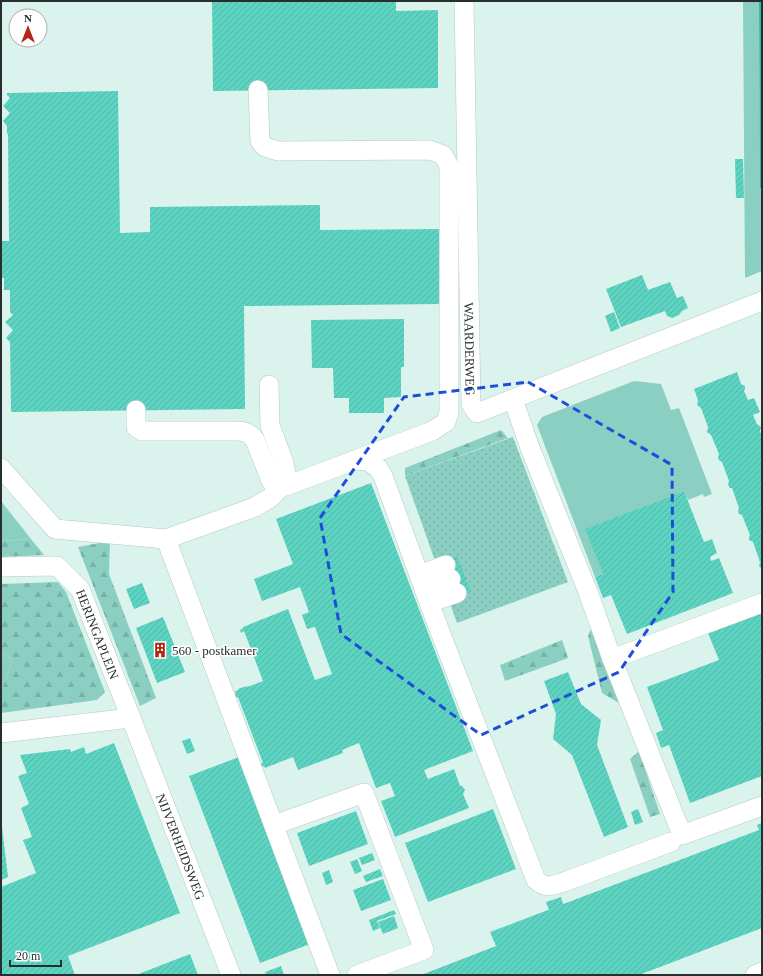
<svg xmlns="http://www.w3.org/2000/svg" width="763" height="976" viewBox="0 0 763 976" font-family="Georgia,serif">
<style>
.grass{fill:#8bcfc2}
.forest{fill:url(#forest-firs)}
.garden{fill:url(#garden-dots)}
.water{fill:#37b5a2}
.building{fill:url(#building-hatch)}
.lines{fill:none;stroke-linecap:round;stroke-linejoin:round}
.minor-casing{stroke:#b3cac5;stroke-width:20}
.minor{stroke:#fff;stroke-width:19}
.marked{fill:none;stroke:#1d4ed8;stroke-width:3;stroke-dasharray:8 5;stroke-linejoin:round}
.labels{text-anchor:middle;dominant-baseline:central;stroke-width:3;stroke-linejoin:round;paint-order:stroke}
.street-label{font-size:13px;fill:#262f2d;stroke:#fff}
.poi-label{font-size:13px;fill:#262f2d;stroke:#fff;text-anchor:start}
</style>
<defs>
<pattern id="forest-firs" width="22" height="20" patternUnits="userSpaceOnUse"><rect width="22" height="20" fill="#8bcfc2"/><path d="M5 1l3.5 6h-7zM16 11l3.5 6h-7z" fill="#78b2a7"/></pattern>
<pattern id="garden-dots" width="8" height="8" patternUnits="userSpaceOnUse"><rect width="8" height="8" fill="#8bcfc2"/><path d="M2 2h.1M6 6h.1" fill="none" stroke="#78b2a7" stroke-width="1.8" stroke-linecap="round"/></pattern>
<pattern id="building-hatch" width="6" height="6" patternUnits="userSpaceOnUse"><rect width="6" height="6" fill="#5dd4c1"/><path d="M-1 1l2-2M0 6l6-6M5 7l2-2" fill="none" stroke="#51b6a6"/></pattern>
</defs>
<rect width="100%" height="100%" fill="#dbf3ed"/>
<g class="grass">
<path d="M743 1H759L760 188 762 191V271L745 278Z"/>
<path d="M634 381 661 384 671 410 679 408 712 494 704 497 703 494 688 500 684 491 586 529 603 574 595 577 537 425 542 417Z"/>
<path d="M1 501 31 539 1 541Z"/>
<path d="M1 653 13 660 1 691Z"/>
</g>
<g class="forest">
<path d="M501 430 508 438 405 476V468Z"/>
<path d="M31 539 44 555 1 557V541Z"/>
<path d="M110 541 109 574 156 698 140 706 78 547Z"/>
<path d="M58 582 66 592 105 692 97 700 1 713V691L13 660 1 653V584Z"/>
<path d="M592 627 619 703 602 693 588 636Z"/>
<path d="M562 640 568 658 505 681 500 665Z"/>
<path d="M639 751 660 814 650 817 630 759Z"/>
</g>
<path class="garden" d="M513 437 568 582 457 623 405 476Z"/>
<path class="water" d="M759 1H762V190L760 188Z"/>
<g class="building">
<path d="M212 1H396V11L438 10V88L213 91Z"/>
<path d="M118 91 120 233 150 232V207L320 205V230L439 229 440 304 244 306 245 409 11 412 10 342 6 338 13 330 5 322 13 315 10 312V290H4V278H1V241H9L8 134H7V126L3 121 10 113 3 106 10 98 7 95V93Z"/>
<path d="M735 159H743L744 198H736Z"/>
<path d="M642 275 648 290 670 282 677 298 683 296 688 308 682 311 679 315 672 318 667 316 665 311 621 327 606 289Z"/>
<path d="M614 312 620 328 611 332 605 316Z"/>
<path d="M404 319V367H401V397L384 398V413H349V398H334L333 368H312L311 320Z"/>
<path d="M737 372 741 384 745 386V389L744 391 748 400 754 398 760 412 753 415 757 424 761 427 760 431 762 437V569L759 566 760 562 753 542 749 540V537L750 535 742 515 739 514 738 512 739 508 732 488H730L728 485 729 481 722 462 719 460 718 458 719 454 711 435 707 432 708 427 701 408 697 405 698 400 694 389Z"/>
<path d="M371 483 473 751 424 770 428 779 454 769 460 786H462L465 790 463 794 469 808 395 837 381 801 395 796 390 783 376 788 359 743 342 750 343 753 298 770 293 757 265 768 264 766 261 767 260 764 263 763 238 697 235 698 233 695 236 694 235 691 239 690 238 689 247 686V687L263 681 244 631 241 633 240 630 243 628V627L288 609 315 680 332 674 315 627 307 629 302 615 309 612 300 587 262 601 254 579 293 564 276 519Z"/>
<path d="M684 491 704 542 712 539 717 553 710 557 711 561 719 558 733 593 627 634 611 595 603 598 595 577 603 574 585 529Z"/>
<path d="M457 556 471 592 458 597 444 561Z"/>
<path d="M142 583 150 603 134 609 126 589Z"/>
<path d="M762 612V776L690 803 669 745 661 748 656 733 663 730 647 687 719 660 708 633Z"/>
<path d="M163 617 185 672 157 683 136 628Z"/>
<path d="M568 672 581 704 601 720 597 745 628 827 604 837 572 755 553 739 556 714 544 681Z"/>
<path d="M190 738 195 751 187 754 182 741Z"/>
<path d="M114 743 180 913 68 956 75 975H1V887L36 873 23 840 32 837 21 808 29 804 18 776 27 773 20 755 70 749 71 752 84 747 86 754Z"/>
<path d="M239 757 310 944 260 963 189 776Z"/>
<path d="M493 809 516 869 428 902 405 843Z"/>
<path d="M638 809 643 822 635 825 631 812Z"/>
<path d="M356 811 368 844 309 866 297 833Z"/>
<path d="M762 823V928L639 975H421L496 946 490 932 548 910H549L546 902 561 897 563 904 566 903 759 830 757 825Z"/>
<path d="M1 827H2L8 877 1 880Z"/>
<path d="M372 853 375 860 362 865 359 858Z"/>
<path d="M357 859 362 871 355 874 350 862Z"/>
<path d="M380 869 383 876 366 882 363 876Z"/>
<path d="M329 870 333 882 326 885 322 873Z"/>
<path d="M383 879 391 900 361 911 353 890Z"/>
<path d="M394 910 396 914 377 921 380 928 373 931 369 920Z"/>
<path d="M394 916 398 928 383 934 378 922Z"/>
<path d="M190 954 198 975H136Z"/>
<path d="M281 966 284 975H266L265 972Z"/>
</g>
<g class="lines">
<g class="minor-casing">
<g id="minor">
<path id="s1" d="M464 1 471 404 477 413 762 301"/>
<path d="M258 90 260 141 265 147 278 151 430 150 443 155 449 166V412L446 422 432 431 355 460"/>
<path d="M513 399 530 448 588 592 612 659 682 835 762 806"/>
<path d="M136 410V427L142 431H237C245 431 250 433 255 440L271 481 276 486H286L355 460 368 461 378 468 383 476 434 616 536 880C546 889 552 886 564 882L671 842"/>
<path d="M1 468 55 529 166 539 330 975"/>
<path d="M166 539 255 507 270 498 282 486 286 475 284 463 270 425 269 385"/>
<path id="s2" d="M1 567 57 566 80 589 131 718 231 975"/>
<path d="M419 575 446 565"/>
<path d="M424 589 451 579"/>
<path d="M429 603 457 593"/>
<path d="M612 659 762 603"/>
<path d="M1 733 131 718"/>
<path d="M274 825 364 793 424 950 357 975"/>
<path d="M755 975 762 972"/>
</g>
</g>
<use href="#minor" class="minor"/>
</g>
<path class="marked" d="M528 382 672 465 673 592 619 672 481 735 341 634 320 518 404 397Z"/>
<defs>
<g id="building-bare" transform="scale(1.2)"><path d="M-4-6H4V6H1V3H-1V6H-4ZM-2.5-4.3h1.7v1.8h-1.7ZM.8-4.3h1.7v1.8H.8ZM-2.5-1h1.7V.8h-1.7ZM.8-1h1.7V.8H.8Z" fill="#b32613" stroke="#fff" stroke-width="2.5" paint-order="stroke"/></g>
</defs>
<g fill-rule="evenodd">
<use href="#building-bare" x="160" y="650"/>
</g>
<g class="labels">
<g class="street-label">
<text stroke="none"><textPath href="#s1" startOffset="348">WAARDERWEG</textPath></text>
<text stroke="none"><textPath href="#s2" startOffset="137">HERINGAPLEIN</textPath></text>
<text stroke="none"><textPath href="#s2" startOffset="365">NIJVERHEIDSWEG</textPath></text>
</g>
<g class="poi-label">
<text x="172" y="650">560 - postkamer</text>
</g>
</g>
<rect width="763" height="976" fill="none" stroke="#262f2d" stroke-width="4"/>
<g transform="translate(28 28)"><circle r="19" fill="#ffffff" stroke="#a8acab"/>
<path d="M0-3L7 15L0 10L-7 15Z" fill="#b32613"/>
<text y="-6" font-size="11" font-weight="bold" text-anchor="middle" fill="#262f2d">N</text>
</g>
<path d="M10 960v6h51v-6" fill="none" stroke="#262f2d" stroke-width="2"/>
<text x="16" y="960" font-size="12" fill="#262f2d" stroke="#ffffff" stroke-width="3" paint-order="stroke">20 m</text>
</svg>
